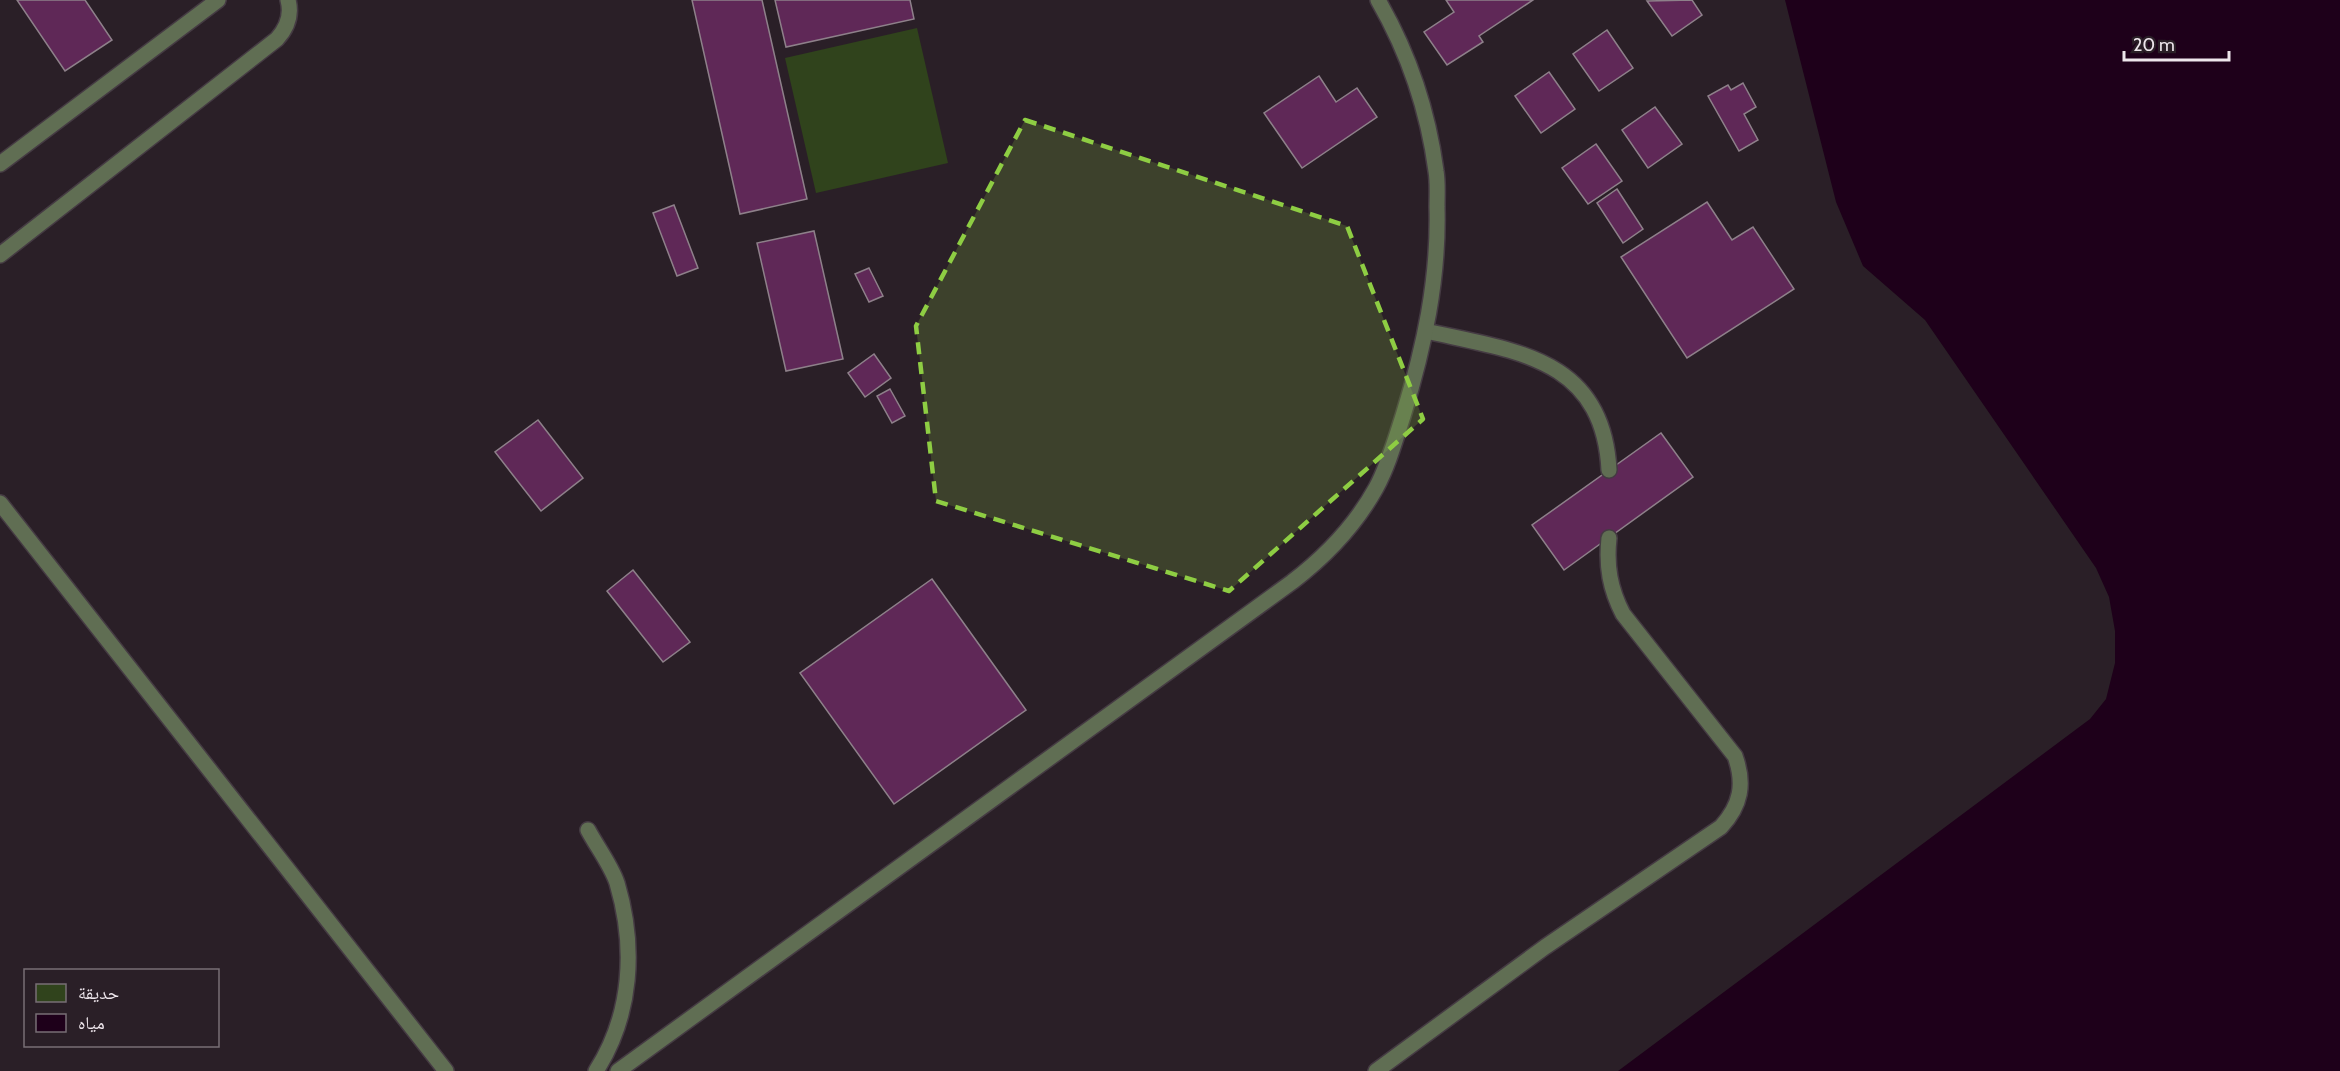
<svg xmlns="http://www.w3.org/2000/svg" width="2340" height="1071" viewBox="0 0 2340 1071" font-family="Cabin,'Noto Naskh Arabic',sans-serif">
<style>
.green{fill:#30431c}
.water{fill:#1e001a}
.building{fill:#5f2857;stroke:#8e808a;stroke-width:1.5}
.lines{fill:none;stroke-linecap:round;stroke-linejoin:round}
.service-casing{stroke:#453b43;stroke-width:18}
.service{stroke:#606e53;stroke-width:15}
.marked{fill:#8ecd43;fill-opacity:0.2;stroke:#8ecd43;stroke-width:4.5;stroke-dasharray:12 8;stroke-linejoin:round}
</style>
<rect width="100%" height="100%" fill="#2a1f27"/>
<path class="green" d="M917 28 948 163 816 193 785 58Z"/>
<path class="water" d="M1785 0H2340V1071H1618L2090 719 2106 699 2115 663V631L2109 597 2096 568 1925 320 1863 266 1836 202Z"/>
<g class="building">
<path d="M17 0H85L112 40 65 71Z"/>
<path d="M692 0H762L807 199 740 214Z"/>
<path d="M775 0H910L914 19 786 47Z"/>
<path d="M1446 0H1533L1479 36 1483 42 1447 65 1424 32 1454 12Z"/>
<path d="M1692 0 1702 15 1672 36 1647 1Z"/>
<path d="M1607 30 1633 68 1599 91 1573 54Z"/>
<path d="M1549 72 1575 109 1541 133 1515 96Z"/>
<path d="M1319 76 1336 102 1357 88 1377 117 1302 168 1264 113Z"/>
<path d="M1743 83 1756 107 1744 114 1758 140 1739 151 1708 96 1728 85 1731 90Z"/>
<path d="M1655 107 1682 144 1648 168 1622 130Z"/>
<path d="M1596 144 1622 181 1588 204 1562 168Z"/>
<path d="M1617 189 1643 229 1623 243 1597 203Z"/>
<path d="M1707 202 1732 240 1753 227 1794 289 1687 358 1621 257Z"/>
<path d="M674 205 698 268 677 276 653 213Z"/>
<path d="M814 231 843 359 786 371 757 243Z"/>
<path d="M869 268 883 296 869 302 855 274Z"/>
<path d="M874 354 891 378 865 397 848 373Z"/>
<path d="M890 389 905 416 892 423 877 396Z"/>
<path d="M538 420 583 478 541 511 495 452Z"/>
<path d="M1661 433 1693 477 1564 570 1532 525Z"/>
<path d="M633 570 690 642 663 662 607 591Z"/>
<path d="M932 579 1026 710 894 804 800 673Z"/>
</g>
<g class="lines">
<g class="service-casing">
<g id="service">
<path d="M0 164 218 0"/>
<path d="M0 255 277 39C287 28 292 15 288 0"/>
<path d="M1426 331C1514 351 1603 357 1609 470"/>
<path d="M0 503 446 1071"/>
<path d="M588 830C597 847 611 865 617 883 636 947 632 1015 596 1071"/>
<path d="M618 1071 1292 582C1326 556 1355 526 1376 488 1388 466 1395 441 1403 416 1424 348 1439 279 1437 207 1437 195 1438 183 1436 171 1428 111 1408 52 1378 0"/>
<path d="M1376 1071 1545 947 1721 827C1741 805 1745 784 1735 756L1623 614C1610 589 1606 566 1609 538"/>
</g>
</g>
<use href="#service" class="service"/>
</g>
<path class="marked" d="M1025 120 1347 226 1423 419 1229 591 936 501 916 326Z"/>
<rect x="24" y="969" width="195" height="78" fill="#2a1f27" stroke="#786f76" stroke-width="1.5"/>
<rect x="36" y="984" width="30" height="18" fill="#30431c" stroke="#786f76" stroke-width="1.5"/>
<text x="78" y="999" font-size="18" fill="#eee6ec">حديقة</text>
<rect x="36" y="1014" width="30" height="18" fill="#1e001a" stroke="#786f76" stroke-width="1.5"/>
<text x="78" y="1029" font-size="18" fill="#eee6ec">مياه</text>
<path d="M2124 51v9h105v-9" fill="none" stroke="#eee6ec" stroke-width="3"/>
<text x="2133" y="51" font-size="18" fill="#eee6ec" stroke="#2a1f27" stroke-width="4.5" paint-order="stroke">20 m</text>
</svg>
